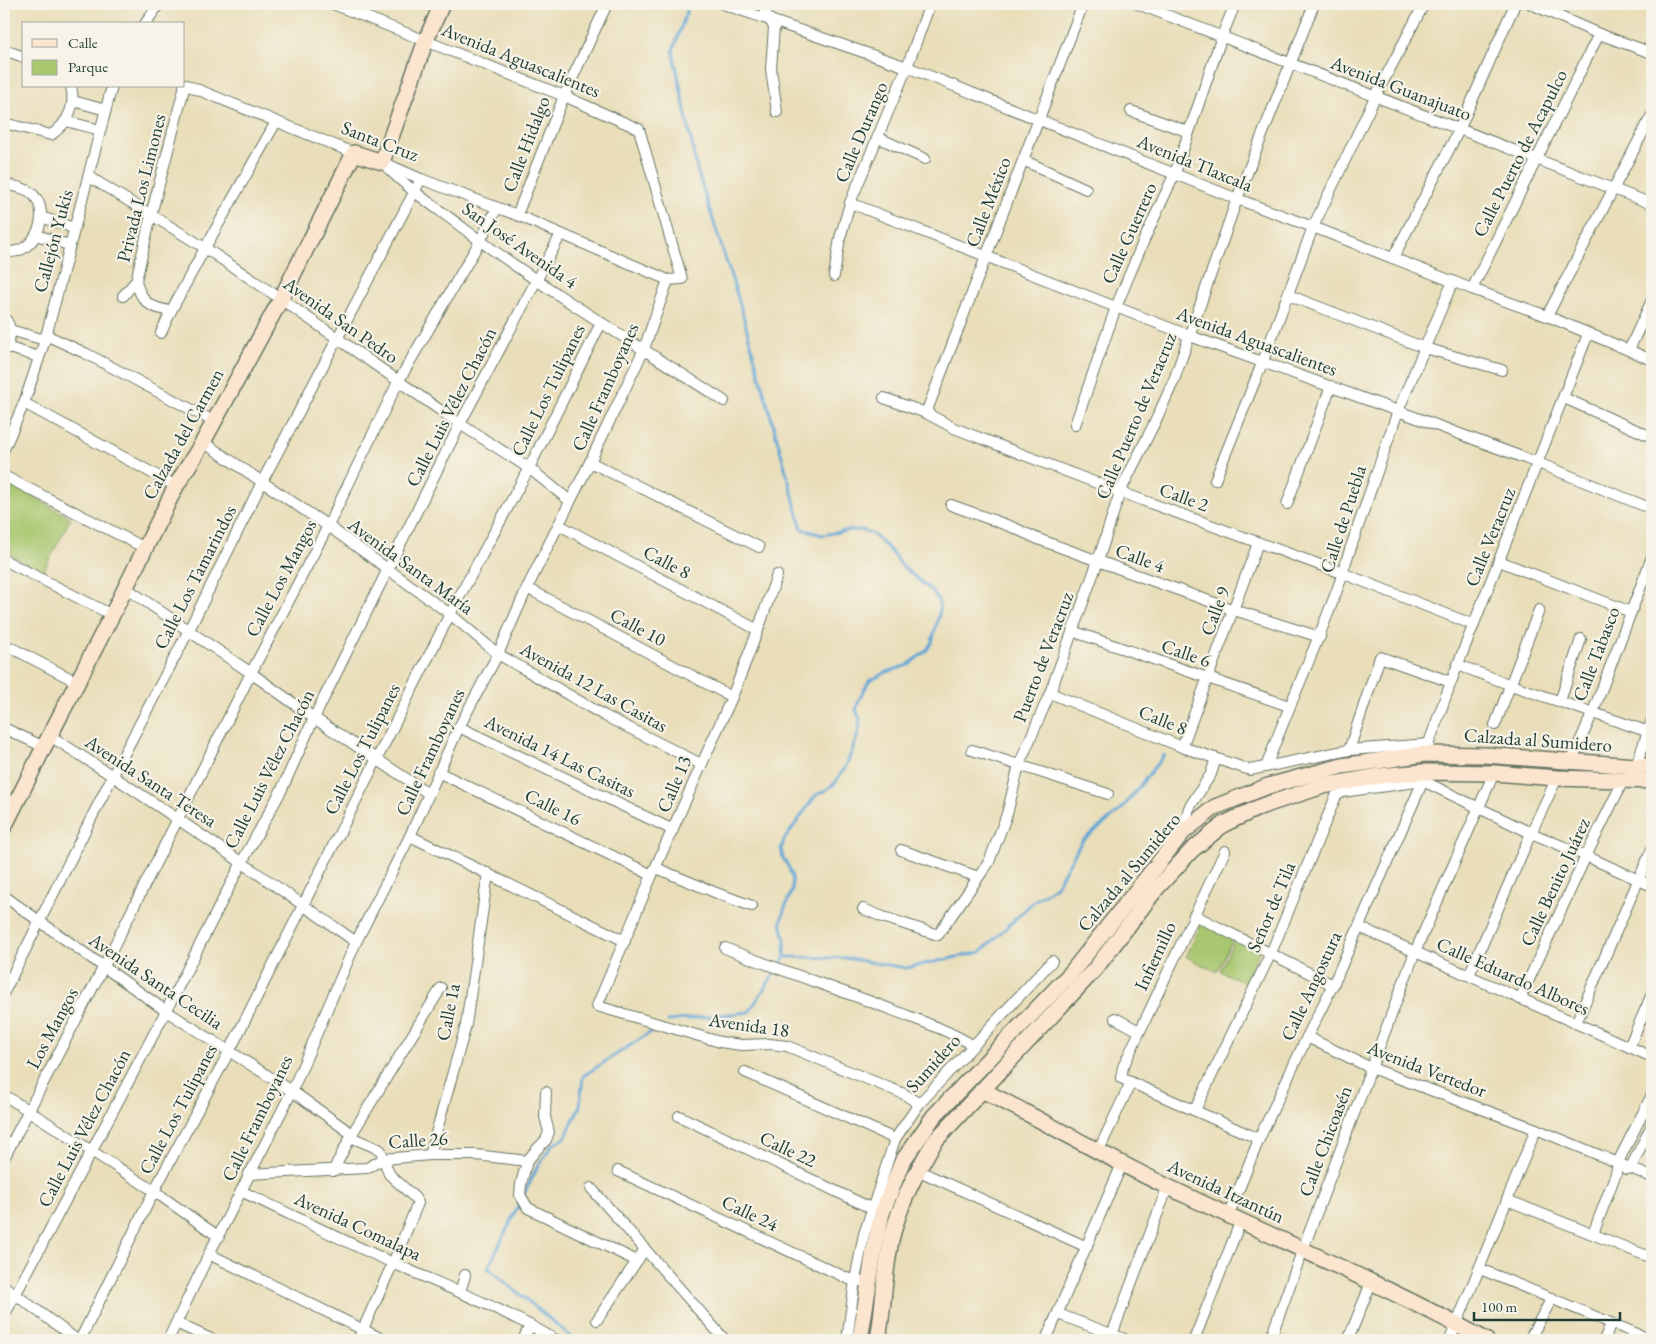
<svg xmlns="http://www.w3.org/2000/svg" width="1656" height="1344" viewBox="0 0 1656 1344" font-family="'EB Garamond',serif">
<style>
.green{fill:#a9c76f;stroke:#648252}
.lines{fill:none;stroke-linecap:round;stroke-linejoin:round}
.stream{stroke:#61a6d6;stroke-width:3}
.street-casing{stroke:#667563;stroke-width:12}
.secondary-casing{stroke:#667563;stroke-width:18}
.street{stroke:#fff;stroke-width:10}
.secondary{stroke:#fbe5cf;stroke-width:15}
.labels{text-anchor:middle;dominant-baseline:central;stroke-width:4.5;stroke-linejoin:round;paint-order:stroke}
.street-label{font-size:19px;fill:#1f3d34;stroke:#f7f3e8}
</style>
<rect width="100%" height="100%" fill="#f7f3e8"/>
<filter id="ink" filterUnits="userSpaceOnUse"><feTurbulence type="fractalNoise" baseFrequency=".02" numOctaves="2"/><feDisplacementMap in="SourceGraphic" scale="10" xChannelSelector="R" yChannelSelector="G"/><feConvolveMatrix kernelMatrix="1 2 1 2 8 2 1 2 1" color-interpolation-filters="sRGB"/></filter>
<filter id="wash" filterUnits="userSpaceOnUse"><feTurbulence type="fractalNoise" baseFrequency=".0096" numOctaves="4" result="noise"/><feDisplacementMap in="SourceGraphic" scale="20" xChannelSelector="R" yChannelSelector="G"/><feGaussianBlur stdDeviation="1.12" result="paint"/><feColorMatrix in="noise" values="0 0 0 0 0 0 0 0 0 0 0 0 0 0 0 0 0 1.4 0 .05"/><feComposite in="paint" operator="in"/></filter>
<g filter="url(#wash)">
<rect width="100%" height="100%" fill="#e9deb9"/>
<g class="green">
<path d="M4 480 71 518 43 572 4 552Z"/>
<path d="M1202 923 1233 938 1217 972 1186 957Z"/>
<path d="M1235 939 1260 950 1245 983 1220 971Z"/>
</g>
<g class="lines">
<g class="stream">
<path d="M785 957 845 958 906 968 981 952 1034 901 1056 886 1082 841 1120 811 1164 755"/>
<path d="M668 1021 749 1012 785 957V940L781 922 784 910 792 890V876L788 866 783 858 781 849 784 840 816 795 825 791 835 783 846 766 858 735 860 719 856 710 859 700 869 681 887 672 908 665 926 651 932 642 940 610 938 600 932 591 903 567 888 548 872 534 863 530H851L822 535 802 529 739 301 697 170 673 51 689 4"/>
<path d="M524 1194 538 1166 552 1145 565 1138 580 1106 583 1076 654 1030"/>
<path d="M520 1202 488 1268 568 1334 573 1340"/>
</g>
</g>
</g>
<g filter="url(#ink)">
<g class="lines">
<g class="street-casing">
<g id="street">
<path d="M333 4 564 96 639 129 682 279 668 280 517 215 421 179 382 162"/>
<path d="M723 4 907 67 1237 199 1313 227 1472 289 1547 316 1652 360"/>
<path d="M768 4 765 12 774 27 771 69 777 112"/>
<path d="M1138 4 1652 204"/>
<path d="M1531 4 1599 34 1652 53"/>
<path d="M145 24 159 4"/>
<path d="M4 50 24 57"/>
<path d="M184 84 354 153"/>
<path d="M73 101 106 110"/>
<path d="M1131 111 1189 132"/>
<path d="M66 121 100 130"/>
<path d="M4 123 51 135C68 123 76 107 71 86"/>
<path d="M879 138 925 159"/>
<path d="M1023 160 1086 189"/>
<path d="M386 166C409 190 437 208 463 228 547 291 636 344 724 401"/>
<path d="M88 176 205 248 281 299 460 424 529 468 570 501"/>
<path d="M4 184C11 186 24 187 30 192 55 210 34 259 4 251"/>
<path d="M850 203 1190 336 1398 411 1538 463 1652 509"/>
<path d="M517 215 564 96 607 4"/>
<path d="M41 217 74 228"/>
<path d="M36 235 69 245"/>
<path d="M1393 258 1459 130 1515 4"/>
<path d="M834 276 840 238 850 203 907 67 930 4"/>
<path d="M136 281C141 302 150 308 171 311"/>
<path d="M1472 289 1599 34"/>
<path d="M1288 295 1425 348 1502 370"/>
<path d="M123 296 136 281 151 215 185 85"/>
<path d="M1547 316 1652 115"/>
<path d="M4 317C12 326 12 340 4 349"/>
<path d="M10 330 45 340"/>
<path d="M161 333 171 311 205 248 276 122"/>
<path d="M46 335 87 354 213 421"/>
<path d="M6 347 39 357"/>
<path d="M1629 350 1652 300"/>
<path d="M884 398 926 413 954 428 1120 492 1342 573 1474 625"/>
<path d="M1564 398 1652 437"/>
<path d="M24 403 176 486"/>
<path d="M926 413 1083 4"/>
<path d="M1075 425 1116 307 1144 240 1175 173 1222 36 1235 4"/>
<path d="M203 442 328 526 450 614 498 654 605 716 701 764"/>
<path d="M4 449 24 403 45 340 112 86"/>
<path d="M590 462 759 547"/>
<path d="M4 476 145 548"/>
<path d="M1215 480 1263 361 1313 227 1375 97 1424 4"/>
<path d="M1287 504 1331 386"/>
<path d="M951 505 1012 527 1038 539 1098 561 1234 610 1320 637"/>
<path d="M559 525 758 630"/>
<path d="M4 560 112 615"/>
<path d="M1499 561 1631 612"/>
<path d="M777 575 758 630 732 697 652 875 597 1006 720 1042 741 1045 770 1044 787 1046 904 1094 919 1104"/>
<path d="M126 588 251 673 314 718 428 793"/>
<path d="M527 588 732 697"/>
<path d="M1072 631 1289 706"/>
<path d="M4 644 77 682"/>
<path d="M1458 665 1511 685 1652 733"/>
<path d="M1050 693 1182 747 1250 770 1349 750 1429 744"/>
<path d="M1560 701 1581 639"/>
<path d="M1495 725 1539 610"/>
<path d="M459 727 673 830"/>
<path d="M4 728 44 747"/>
<path d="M50 736C154 801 255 871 356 942"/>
<path d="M1182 747 1258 543"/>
<path d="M972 750 1108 794"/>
<path d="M1349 750 1380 657 1451 682"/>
<path d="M1425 754 1451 682 1588 334"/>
<path d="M1571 762 1593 712 1652 557"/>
<path d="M1636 766 1652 720"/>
<path d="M1266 767C1289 705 1317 645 1340 582L1342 573 1398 411 1453 281"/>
<path d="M438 772 652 875"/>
<path d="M1183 831 1189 808 1211 774 1216 758"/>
<path d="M410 836 625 941"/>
<path d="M901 850 978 877"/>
<path d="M1225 851 1123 1067 1121 1078 1259 1139"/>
<path d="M656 868 719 894 752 906"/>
<path d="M4 896 166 1011 292 1091 352 1134 353 1138 379 1149 381 1151 389 1174 415 1198 418 1203 393 1263 358 1340"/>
<path d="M863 909 883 917 938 935 989 862 1007 814 1019 765 1050 693 1098 561 1120 492 1156 420 1174 380 1237 199 1314 4"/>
<path d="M1194 915 1333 985"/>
<path d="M1359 927 1652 1057"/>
<path d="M725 948C781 971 838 989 895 1011 921 1021 948 1030 972 1045"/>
<path d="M1469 975 1531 833 1557 778"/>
<path d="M4 992 113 775 189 630 262 482 421 179"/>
<path d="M1520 999 1586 856 1623 781"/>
<path d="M1115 1018 1139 1031"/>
<path d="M1576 1023 1652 849"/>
<path d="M1307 1037 1371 1068 1536 1129 1652 1177"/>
<path d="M1629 1047 1652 994"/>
<path d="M745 1072 895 1139"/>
<path d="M4 1095 154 1191 219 1237"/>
<path d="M1195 1110 1271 953 1336 796 1342 792 1423 781 1531 833 1586 856 1652 886"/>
<path d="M679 1116 877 1211"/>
<path d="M1098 1152 1131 1082"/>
<path d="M430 1155 466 1025 488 873"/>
<path d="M4 1158 103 968 251 673 328 526 398 382 480 241 497 208"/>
<path d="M527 1161 538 1148 546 1140 549 1132 545 1117 546 1092"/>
<path d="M1626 1169 1631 1167 1652 1125"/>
<path d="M917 1170 1087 1247"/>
<path d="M333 1171 352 1134 441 988"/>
<path d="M618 1171 849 1279 860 1281"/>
<path d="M248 1174 367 1168 383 1159 430 1155H476L527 1161 521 1184 520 1195 528 1208 637 1261"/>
<path d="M591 1188 725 1340"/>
<path d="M241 1191C292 1215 342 1240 393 1263 448 1288 504 1309 556 1340"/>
<path d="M1507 1200 1652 1258"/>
<path d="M1229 1214 1259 1139 1307 1037 1333 985 1423 781V776"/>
<path d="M1593 1234 1616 1173 1618 1162 1652 1095"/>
<path d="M209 1254 384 1340"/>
<path d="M1480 1269 1652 1340"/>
<path d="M4 1286 77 1340"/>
<path d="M460 1292 465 1275"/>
<path d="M1058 1314 1127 1340"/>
<path d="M4 1316 166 1011 242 862 282 789 314 718 460 424 561 234"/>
<path d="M597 1320 645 1249"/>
<path d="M176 1323 213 1340"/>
<path d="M80 1340 154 1191 230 1050 450 614 529 468 601 323"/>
<path d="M168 1340 209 1254 292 1091 356 942 410 836 459 727 498 654 527 588 590 462 644 349 668 280"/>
<path d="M523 1340 530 1325"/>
<path d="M847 1340 855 1280 864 1234 895 1139 919 1104 1052 961"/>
<path d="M1046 1340 1122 1164"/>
<path d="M1110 1340 1168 1186"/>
<path d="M1194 1340 1241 1220"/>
<path d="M1270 1340 1303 1249 1415 952 1494 773"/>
<path d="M1348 1340 1371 1283"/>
<path d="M1450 1340 1536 1129"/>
<path d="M1529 1340 1552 1298"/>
<path d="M1604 1340 1611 1324"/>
</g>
</g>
<g class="secondary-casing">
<g id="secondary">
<path d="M4 827 44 747 112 615 176 486 203 442 281 299 354 153 382 162 426 40 442 4"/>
<path d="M982 1090C1044 1121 1104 1156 1166 1186 1273 1237 1382 1284 1486 1340"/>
<path d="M860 1340 875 1244 882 1213 902 1162 934 1116 1071 973 1183 832 1215 807 1268 786 1342 766 1425 754 1485 755 1636 766H1652"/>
<path d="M878 1340C884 1306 884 1270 892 1236 901 1202 916 1171 935 1141L1095 969 1156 889 1192 850 1224 824 1262 806 1323 786 1380 776 1422 772 1494 773 1557 778 1652 781"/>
</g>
</g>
<use href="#street" class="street"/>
<use href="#secondary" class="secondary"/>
</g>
</g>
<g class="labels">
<g class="street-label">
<text transform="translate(521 60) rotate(22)">Avenida Aguascalientes</text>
<text transform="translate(1401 88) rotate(21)">Avenida Guanajuato</text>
<text transform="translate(861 132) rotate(-67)">Calle Durango</text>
<text transform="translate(380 141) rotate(21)">Santa Cruz</text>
<text transform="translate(526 144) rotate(-69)">Calle Hidalgo</text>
<text transform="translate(1520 153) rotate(-63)">Calle Puerto de Acapulco</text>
<text transform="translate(1195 163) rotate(22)">Avenida Tlaxcala</text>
<text transform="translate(141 188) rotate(-76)">Privada Los Limones</text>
<text transform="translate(988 202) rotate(-69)">Calle México</text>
<text transform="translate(1129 233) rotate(-66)">Calle Guerrero</text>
<text transform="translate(53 241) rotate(-75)">Callejón Yukis</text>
<text transform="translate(520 245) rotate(35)">San José Avenida 4</text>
<text transform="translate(341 320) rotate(35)">Avenida San Pedro</text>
<text transform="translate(1257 341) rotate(20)">Avenida Aguascalientes</text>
<text transform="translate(605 387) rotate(-66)">Calle Framboyanes</text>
<text transform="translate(548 390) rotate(-64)">Calle Los Tulipanes</text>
<text transform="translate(451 407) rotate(-63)">Calle Luis Vélez Chacón</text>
<text transform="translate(1136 416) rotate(-67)">Calle Puerto de Veracruz</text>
<text transform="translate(183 434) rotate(-61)">Calzada del Carmen</text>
<text transform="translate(1184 497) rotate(20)">Calle 2</text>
<text transform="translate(1343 519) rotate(-72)">Calle de Puebla</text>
<text transform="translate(1490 537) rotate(-68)">Calle Veracruz</text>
<text transform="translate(1140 558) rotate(20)">Calle 4</text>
<text transform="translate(667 562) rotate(28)">Calle 8</text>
<text transform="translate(411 566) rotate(36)">Avenida Santa María</text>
<text transform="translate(195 577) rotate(-63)">Calle Los Tamarindos</text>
<text transform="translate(281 578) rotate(-62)">Calle Los Mangos</text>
<text transform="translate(1215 611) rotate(-69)">Calle 9</text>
<text transform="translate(638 627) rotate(28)">Calle 10</text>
<text transform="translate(1186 653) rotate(19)">Calle 6</text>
<text transform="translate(1596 654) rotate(-69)">Calle Tabasco</text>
<text transform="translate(1043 657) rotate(-69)">Puerto de Veracruz</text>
<text transform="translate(594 687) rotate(29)">Avenida 12 Las Casitas</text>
<text transform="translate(1163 720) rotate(22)">Calle 8</text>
<text transform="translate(1538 740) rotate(4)">Calzada al Sumidero</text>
<text transform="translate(362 749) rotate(-63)">Calle Los Tulipanes</text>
<text transform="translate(430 752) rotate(-65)">Calle Framboyanes</text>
<text transform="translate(560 756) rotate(26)">Avenida 14 Las Casitas</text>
<text transform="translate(269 769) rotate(-63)">Calle Luis Vélez Chacón</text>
<text transform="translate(151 781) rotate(33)">Avenida Santa Teresa</text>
<text transform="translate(674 784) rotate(-67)">Calle 13</text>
<text transform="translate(553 807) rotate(26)">Calle 16</text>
<text transform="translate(1129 872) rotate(-50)">Calzada al Sumidero</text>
<text transform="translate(1555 882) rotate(-65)">Calle Benito Juárez</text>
<text transform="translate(1271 907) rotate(-67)">Señor de Tila</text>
<text transform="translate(1155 956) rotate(-65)">Infiernillo</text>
<text transform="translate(1513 976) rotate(24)">Calle Eduardo Albores</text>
<text transform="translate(156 981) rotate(34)">Avenida Santa Cecilia</text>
<text transform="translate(1311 986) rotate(-65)">Calle Angostura</text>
<text transform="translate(448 1012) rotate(-79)">Calle 1a</text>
<text transform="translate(749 1025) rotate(8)">Avenida 18</text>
<text transform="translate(52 1028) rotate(-62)">Los Mangos</text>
<text transform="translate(933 1063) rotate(-48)">Sumidero</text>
<text transform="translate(1427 1069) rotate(21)">Avenida Vertedor</text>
<text transform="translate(178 1109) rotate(-62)">Calle Los Tulipanes</text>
<text transform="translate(257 1118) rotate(-64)">Calle Framboyanes</text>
<text transform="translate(84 1128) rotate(-62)">Calle Luis Vélez Chacón</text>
<text transform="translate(418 1140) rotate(-4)">Calle 26</text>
<text transform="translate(1325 1141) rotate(-69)">Calle Chicoasén</text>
<text transform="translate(788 1149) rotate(25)">Calle 22</text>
<text transform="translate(1226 1191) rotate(25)">Avenida Itzantún</text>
<text transform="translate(750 1213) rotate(25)">Calle 24</text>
<text transform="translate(358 1226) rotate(25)">Avenida Comalapa</text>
</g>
</g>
<rect width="1656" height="1344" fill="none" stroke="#f7f3e8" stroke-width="20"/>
<rect x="22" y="22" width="162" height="65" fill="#f7f3e8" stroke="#a1aaa0"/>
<rect x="32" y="39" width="25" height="8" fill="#fbe5cf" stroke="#a1aaa0"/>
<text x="68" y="48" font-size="15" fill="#1f3d34">Calle</text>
<rect x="32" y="60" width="25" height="15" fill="#a9c76f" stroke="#a1aaa0"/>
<text x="68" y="72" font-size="15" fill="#1f3d34">Parque</text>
<path d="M1474 1312v8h146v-8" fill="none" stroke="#1f3d34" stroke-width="2.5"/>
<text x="1481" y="1312" font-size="15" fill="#1f3d34" stroke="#f7f3e8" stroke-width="4" paint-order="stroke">100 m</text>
</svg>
